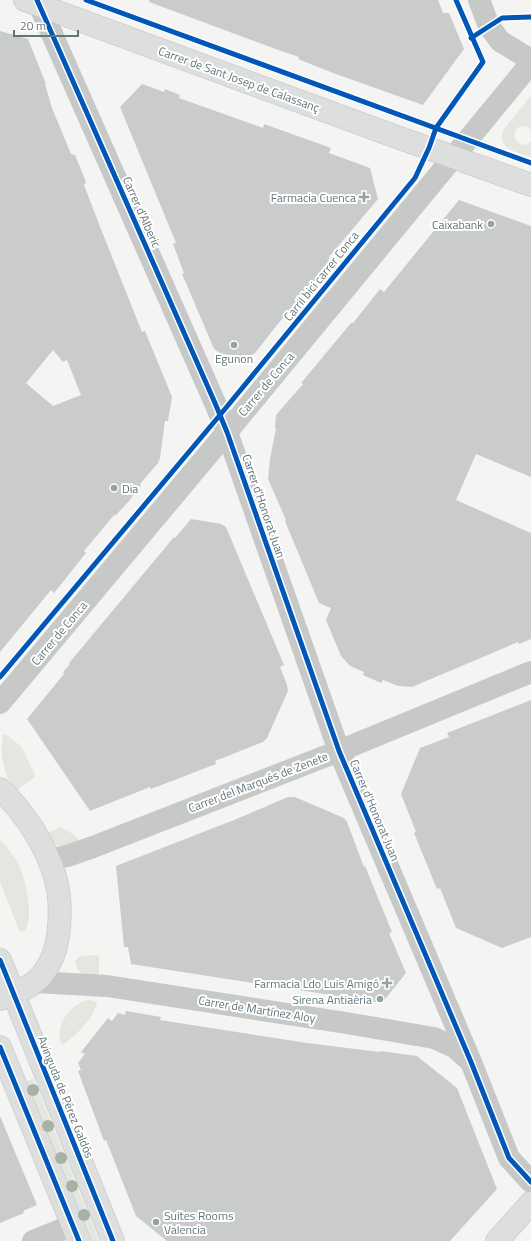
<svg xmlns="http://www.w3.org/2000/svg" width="531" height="1241" viewBox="0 0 531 1241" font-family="'Titillium Web',sans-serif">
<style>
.green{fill:#e4e6e0}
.building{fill:#cacccc;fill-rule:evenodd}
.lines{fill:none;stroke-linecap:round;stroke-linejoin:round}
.major-casing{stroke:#d0d1d1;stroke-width:24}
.minor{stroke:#c7c9c8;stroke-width:22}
.major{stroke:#dddede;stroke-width:22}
.cycleway-casing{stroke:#fff;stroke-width:8}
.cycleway{stroke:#0057b8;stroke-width:5}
.tree{fill:#a9b1a4}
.poi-dot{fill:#94a2a6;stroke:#fff;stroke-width:1.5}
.labels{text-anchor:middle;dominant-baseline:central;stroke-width:4;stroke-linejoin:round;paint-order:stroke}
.street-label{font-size:12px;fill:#61767c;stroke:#fff}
.poi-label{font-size:12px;fill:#61767c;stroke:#fff;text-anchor:end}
</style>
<rect width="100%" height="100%" fill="#f4f4f3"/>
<g class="green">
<path d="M531 96V130C526 125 521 125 516 129 513 136 515 142 522 145L528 144 531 141V157C518 152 497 150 503 130Z"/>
<path d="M5 734 21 746 35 775V777L18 789H16C2 776 0 753 3 735Z"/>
<path d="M60 827 73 834 81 843C66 846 60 851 48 838V833Z"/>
<path d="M0 840C7 847 14 856 19 865 26 880 34 916 25 931L22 932 19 930 0 882Z"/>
<path d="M98 955 99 957V976L82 974 77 969 75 961 80 956Z"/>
<path d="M89 1000 97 1002C95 1017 75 1037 62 1045 53 1027 70 1003 89 1000Z"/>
<path d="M33 1078 99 1241H90L26 1082Z"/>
</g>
<g class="building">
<path d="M149 0H438L443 13H449L464 49 423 105 333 73 298 59 299 57 281 51 149 2Z"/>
<path d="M0 31 28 39 46 84H45L52 108 71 154 75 155 86 182 84 185 99 224 142 332 145 331 172 397 168 421H165L160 458 158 463 140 484 141 485 129 501 116 515H114L84 551 86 553 54 593 51 590 0 652ZM53 350 63 362 67 360 81 395 53 406 26 383Z"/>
<path d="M142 84 164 92 165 89 180 95 179 98 263 128 264 124 331 148 329 153 370 168 378 199 329 257V264L314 282 277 325 255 353 248 357 222 354 214 349 186 283 182 274 184 273 173 244 176 243 120 107Z"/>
<path d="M459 200 531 226V477L476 454 456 500 531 533V639L519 644 518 642 412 687 398 686 383 680 381 683 363 675 364 672 350 666 341 656 326 620 331 608 319 603 285 521 286 520 268 479 270 459 276 428H275L276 415 303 384 301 383 351 323H353L380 289 384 292Z"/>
<path d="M191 519 221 524 226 527 284 665 280 667 287 685 288 691 267 738 263 742 215 761 216 764 151 789 150 787 90 811 27 719 64 674 63 672 70 664 69 663 174 537 175 538Z"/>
<path d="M531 700V937L502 948 456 928 440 888 437 889 414 833 416 832 401 794 420 748 449 737 447 733Z"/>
<path d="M288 797H295L344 818 347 822 364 867 365 866 392 932 389 933 406 973 382 1003 131 964 128 947H124L116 866 234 820Z"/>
<path d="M126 1011 161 1017 160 1020 307 1043 380 1052V1051L417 1056 457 1088 497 1189 450 1241H167L136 1216 106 1140 104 1141 78 1071 81 1070 78 1063 85 1054 81 1052 108 1018 112 1021 118 1013 125 1015Z"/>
<path d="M0 1116 37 1205 23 1211 24 1213 0 1223Z"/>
</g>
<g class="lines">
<g class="major-casing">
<g id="major">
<path d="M25 0 383 132 531 185"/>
<path d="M0 789C13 800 23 815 33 829 55 865 64 894 58 936 56 950 51 964 42 975 33 987 14 994 0 999"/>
<path d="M0 960 113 1241"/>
<path d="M0 1047 79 1241"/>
<path d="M497 1241 531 1203"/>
</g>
</g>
<g class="minor">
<path d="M37 0 215 403 227 432 339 751 471 1062 509 1158 531 1182"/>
<path d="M479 0 489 26 500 41 531 60"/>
<path d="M0 703 227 432 531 63"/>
<path d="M50 859 67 856 93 847 339 751 531 672"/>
<path d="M35 982 107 986 346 1023 434 1038 454 1047 469 1060"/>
<path d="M33 1241 73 1225"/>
</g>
<use href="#major" class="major"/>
<g class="cycleway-casing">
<g id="cycleway">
<path d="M37 0 215 403 227 432 339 751 471 1062 509 1158 531 1182"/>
<path d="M86 0 531 163"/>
<path d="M471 38 502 18 531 17"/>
<path d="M0 677 220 415 415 178 429 148 436 128 483 62 456 0"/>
<path d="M0 960 113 1241"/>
<path d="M0 1047 79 1241"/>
</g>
</g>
<use href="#cycleway" class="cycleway"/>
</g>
<g class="tree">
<circle cx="33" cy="1090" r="6"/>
<circle cx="48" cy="1126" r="6"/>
<circle cx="61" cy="1158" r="6"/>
<circle cx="72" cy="1186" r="6"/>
<circle cx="84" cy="1215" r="6"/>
</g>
<g class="poi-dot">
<path d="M362 191h4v4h4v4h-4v4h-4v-4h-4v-4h4z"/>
<circle cx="491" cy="224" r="4"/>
<circle cx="234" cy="345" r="4"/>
<circle cx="114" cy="488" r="4"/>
<path d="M385 977h4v4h4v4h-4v4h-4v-4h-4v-4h4z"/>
<circle cx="380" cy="999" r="4"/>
<circle cx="156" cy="1222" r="4"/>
</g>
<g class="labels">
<g class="street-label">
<text transform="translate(239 79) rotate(20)">Carrer de Sant Josep de Calassanç</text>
<text transform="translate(142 212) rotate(66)">Carrer d'Alberic</text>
<text transform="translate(321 276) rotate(-51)">Carril bici carrer Conca</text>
<text transform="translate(266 384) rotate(-50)">Carrer de Conca</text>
<text transform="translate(264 506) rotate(71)">Carrer d'Honorat Juan</text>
<text transform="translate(59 633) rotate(-50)">Carrer de Conca</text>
<text transform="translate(258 782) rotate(-21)">Carrer del Marqués de Zenete</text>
<text transform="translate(375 810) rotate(67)">Carrer d'Honorat Juan</text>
<text transform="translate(257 1009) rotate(9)">Carrer de Martínez Aloy</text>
<text transform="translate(66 1097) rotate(68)">Avinguda de Pérez Galdós</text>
</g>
<g class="poi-label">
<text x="356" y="197">Farmacia Cuenca</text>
<text x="483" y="224">Caixabank</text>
<text x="234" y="358" text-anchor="middle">Egunon</text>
<text x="122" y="488" text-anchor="start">Dia</text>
<text x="379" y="983">Farmacia Ldo Luis Amigó</text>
<text x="372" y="999">Sirena Antiaèria</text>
<text x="164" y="1215" text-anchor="start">Suites Rooms<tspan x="164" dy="14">Valencia</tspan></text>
</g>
</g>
<path d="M14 30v6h64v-6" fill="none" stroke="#61767c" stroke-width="2"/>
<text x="20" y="30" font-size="12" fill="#61767c" stroke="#ffffff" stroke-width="3" paint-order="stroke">20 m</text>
</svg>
